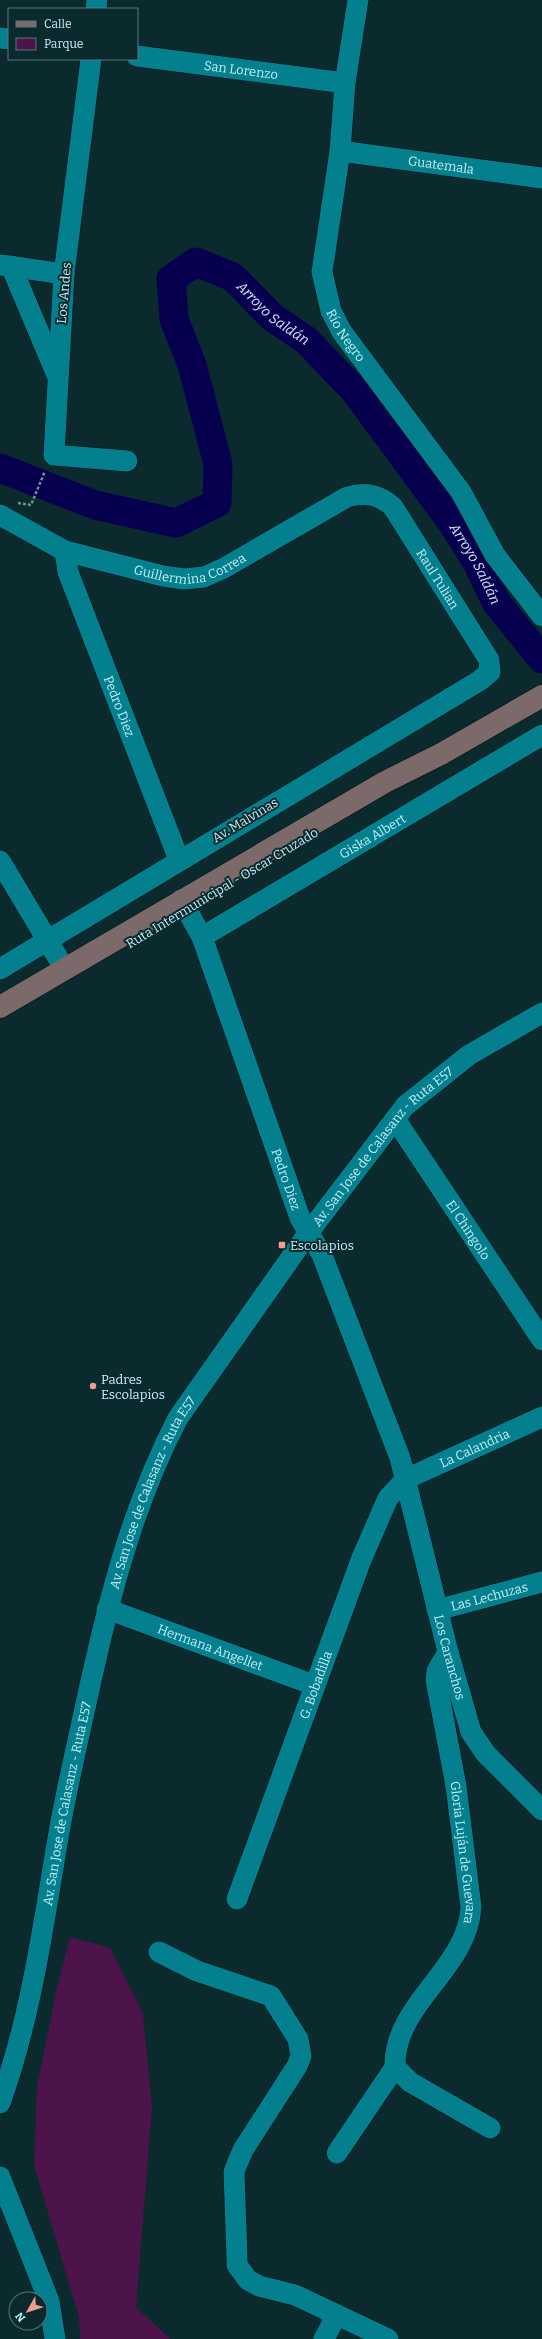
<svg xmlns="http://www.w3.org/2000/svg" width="542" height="2339" viewBox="0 0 542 2339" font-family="Bitter,serif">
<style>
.green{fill:#4c144b}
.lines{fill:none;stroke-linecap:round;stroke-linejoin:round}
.river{stroke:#06004e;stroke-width:29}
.minor-casing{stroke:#041012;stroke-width:22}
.major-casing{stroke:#041012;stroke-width:23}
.path{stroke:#6b9297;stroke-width:2.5;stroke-dasharray:3 2;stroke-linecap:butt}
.minor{stroke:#047f8e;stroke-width:21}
.major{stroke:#7b6a69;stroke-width:22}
.poi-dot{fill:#f59c90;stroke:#0a2a2e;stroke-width:1.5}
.labels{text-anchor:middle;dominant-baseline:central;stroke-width:4;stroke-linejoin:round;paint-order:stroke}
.street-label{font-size:13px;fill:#c2eef5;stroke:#0a2a2e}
.poi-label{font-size:13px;fill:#c2eef5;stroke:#0a2a2e;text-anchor:start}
.water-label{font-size:14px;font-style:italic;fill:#dbe3fa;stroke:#0a2a2e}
</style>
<rect width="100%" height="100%" fill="#0a2a2e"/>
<path class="green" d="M70 1937 110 1948 143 2013 152 2107 136 2307 170 2339H80L79 2317 34 2165 37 2087 57 1988Z"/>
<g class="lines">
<path class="river" id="s1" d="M0 468 95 505 176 523 217 503 218 464 192 365 174 319 171 279 196 262 233 277 272 317 306 340 355 391 453 524 477 562 496 602 542 659"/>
<g class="minor-casing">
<g id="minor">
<path id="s2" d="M358 0 345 83 340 151 322 272 331 311 342 332 461 492 495 555 542 616"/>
<path d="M96 9 97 0"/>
<path d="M0 38 9 39"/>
<path id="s3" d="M137 56 345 83"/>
<path d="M91 59 64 274 54 455 127 461"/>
<path id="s4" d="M340 151 542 178"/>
<path d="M1 265 64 274"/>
<path d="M11 266 56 373"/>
<path id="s5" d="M0 515 65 551 163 576 184 579 204 577 224 568 347 497C365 492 379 494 393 507L489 660 490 672 479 681 0 969"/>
<path id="s6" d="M65 551 68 572 179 860"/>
<path d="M0 861 64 968"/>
<path id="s7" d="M181 900 202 937 300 1218 322 1255 400 1458 448 1652 471 1732 486 1754 542 1810"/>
<path id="s8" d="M202 937 542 735"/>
<path id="s9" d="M395 1119 542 1340"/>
<path id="s10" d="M107 1609 314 1685"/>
<path id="s11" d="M437 1610 542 1582"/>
<path id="s12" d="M448 1652 437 1671 436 1680 456 1786 471 1907C468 1969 393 2004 395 2067L410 2082 490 2128"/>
<path id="s13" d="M237 1899 361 1560 388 1498 406 1479 542 1417"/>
<path d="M159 1952 197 1971 271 1996 298 2039 301 2056 297 2066 243 2150 237 2164 234 2172 237 2258V2265L248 2280 259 2286 295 2295 388 2339"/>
<path id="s14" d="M0 2103C31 2017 43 1927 58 1838 66 1791 77 1745 87 1699 108 1602 132 1506 178 1418L309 1232 405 1106 469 1055 542 1013"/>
<path d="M337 2153 395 2067"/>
<path d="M0 2177 49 2301 55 2339"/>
<path d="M324 2339 336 2316"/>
</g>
</g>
<g class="major-casing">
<path id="major" d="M0 1007 385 782 441 754 542 696"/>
</g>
<path class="path" d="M18 503 31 505 45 471"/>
<use href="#minor" class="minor"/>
<use href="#major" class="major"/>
</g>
<g class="poi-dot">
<rect x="278" y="1241" width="8" height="8" rx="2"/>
<circle cx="93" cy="1386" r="4"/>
</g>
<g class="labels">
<g class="street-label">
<text stroke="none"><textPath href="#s3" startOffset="105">San Lorenzo</textPath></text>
<text stroke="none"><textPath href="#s4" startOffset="102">Guatemala</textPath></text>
<text transform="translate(64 293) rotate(-85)">Los Andes</text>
<text stroke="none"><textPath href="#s2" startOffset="343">Río Negro</textPath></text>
<text stroke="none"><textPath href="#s5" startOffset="204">Guillermina Correa</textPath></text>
<text stroke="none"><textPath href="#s5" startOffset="515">Raul Tulian</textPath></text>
<text stroke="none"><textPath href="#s6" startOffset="165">Pedro Diez</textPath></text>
<text transform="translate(245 820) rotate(-31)">Av. Malvinas</text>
<text stroke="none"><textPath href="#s8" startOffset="198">Giska Albert</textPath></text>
<text transform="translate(222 888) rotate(-31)">Ruta Intermunicipal - Oscar Cruzado</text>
<text stroke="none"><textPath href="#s14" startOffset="1051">Av. San Jose de Calasanz - Ruta E57</textPath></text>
<text stroke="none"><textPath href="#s7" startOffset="299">Pedro Diez</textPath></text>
<text stroke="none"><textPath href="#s9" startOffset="133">El Chingolo</textPath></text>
<text stroke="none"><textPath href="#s13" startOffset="530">La Calandria</textPath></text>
<text stroke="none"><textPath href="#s14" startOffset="631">Av. San Jose de Calasanz - Ruta E57</textPath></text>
<text stroke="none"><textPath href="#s11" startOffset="54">Las Lechuzas</textPath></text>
<text stroke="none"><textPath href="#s10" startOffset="110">Hermana Angellet</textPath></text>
<text stroke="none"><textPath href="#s7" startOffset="806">Los Caranchos</textPath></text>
<text stroke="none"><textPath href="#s13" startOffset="228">G. Bobadilla</textPath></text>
<text stroke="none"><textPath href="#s14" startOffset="307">Av. San Jose de Calasanz - Ruta E57</textPath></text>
<text stroke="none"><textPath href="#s12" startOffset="206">Gloria Luján de Guevara</textPath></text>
</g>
<g class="poi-label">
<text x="290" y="1245">Escolapios</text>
<text x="101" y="1379">Padres<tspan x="101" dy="15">Escolapios</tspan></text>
</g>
<g class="water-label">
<text stroke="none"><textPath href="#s1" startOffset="586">Arroyo Saldán</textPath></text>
<text stroke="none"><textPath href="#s1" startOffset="910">Arroyo Saldán</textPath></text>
</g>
</g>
<rect x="8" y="8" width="130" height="52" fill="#0a2a2e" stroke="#54787e"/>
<rect x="16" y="21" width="20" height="6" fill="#7b6a69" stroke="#54787e"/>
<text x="44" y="28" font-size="12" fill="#c2eef5">Calle</text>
<rect x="16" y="38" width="20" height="12" fill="#4c144b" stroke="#54787e"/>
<text x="44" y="48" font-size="12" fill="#c2eef5">Parque</text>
<g transform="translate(28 2311) rotate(231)"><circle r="19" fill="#0a2a2e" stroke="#54787e"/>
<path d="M0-3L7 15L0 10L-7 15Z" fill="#f59c90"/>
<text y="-6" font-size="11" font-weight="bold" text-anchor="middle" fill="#c2eef5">N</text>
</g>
</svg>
